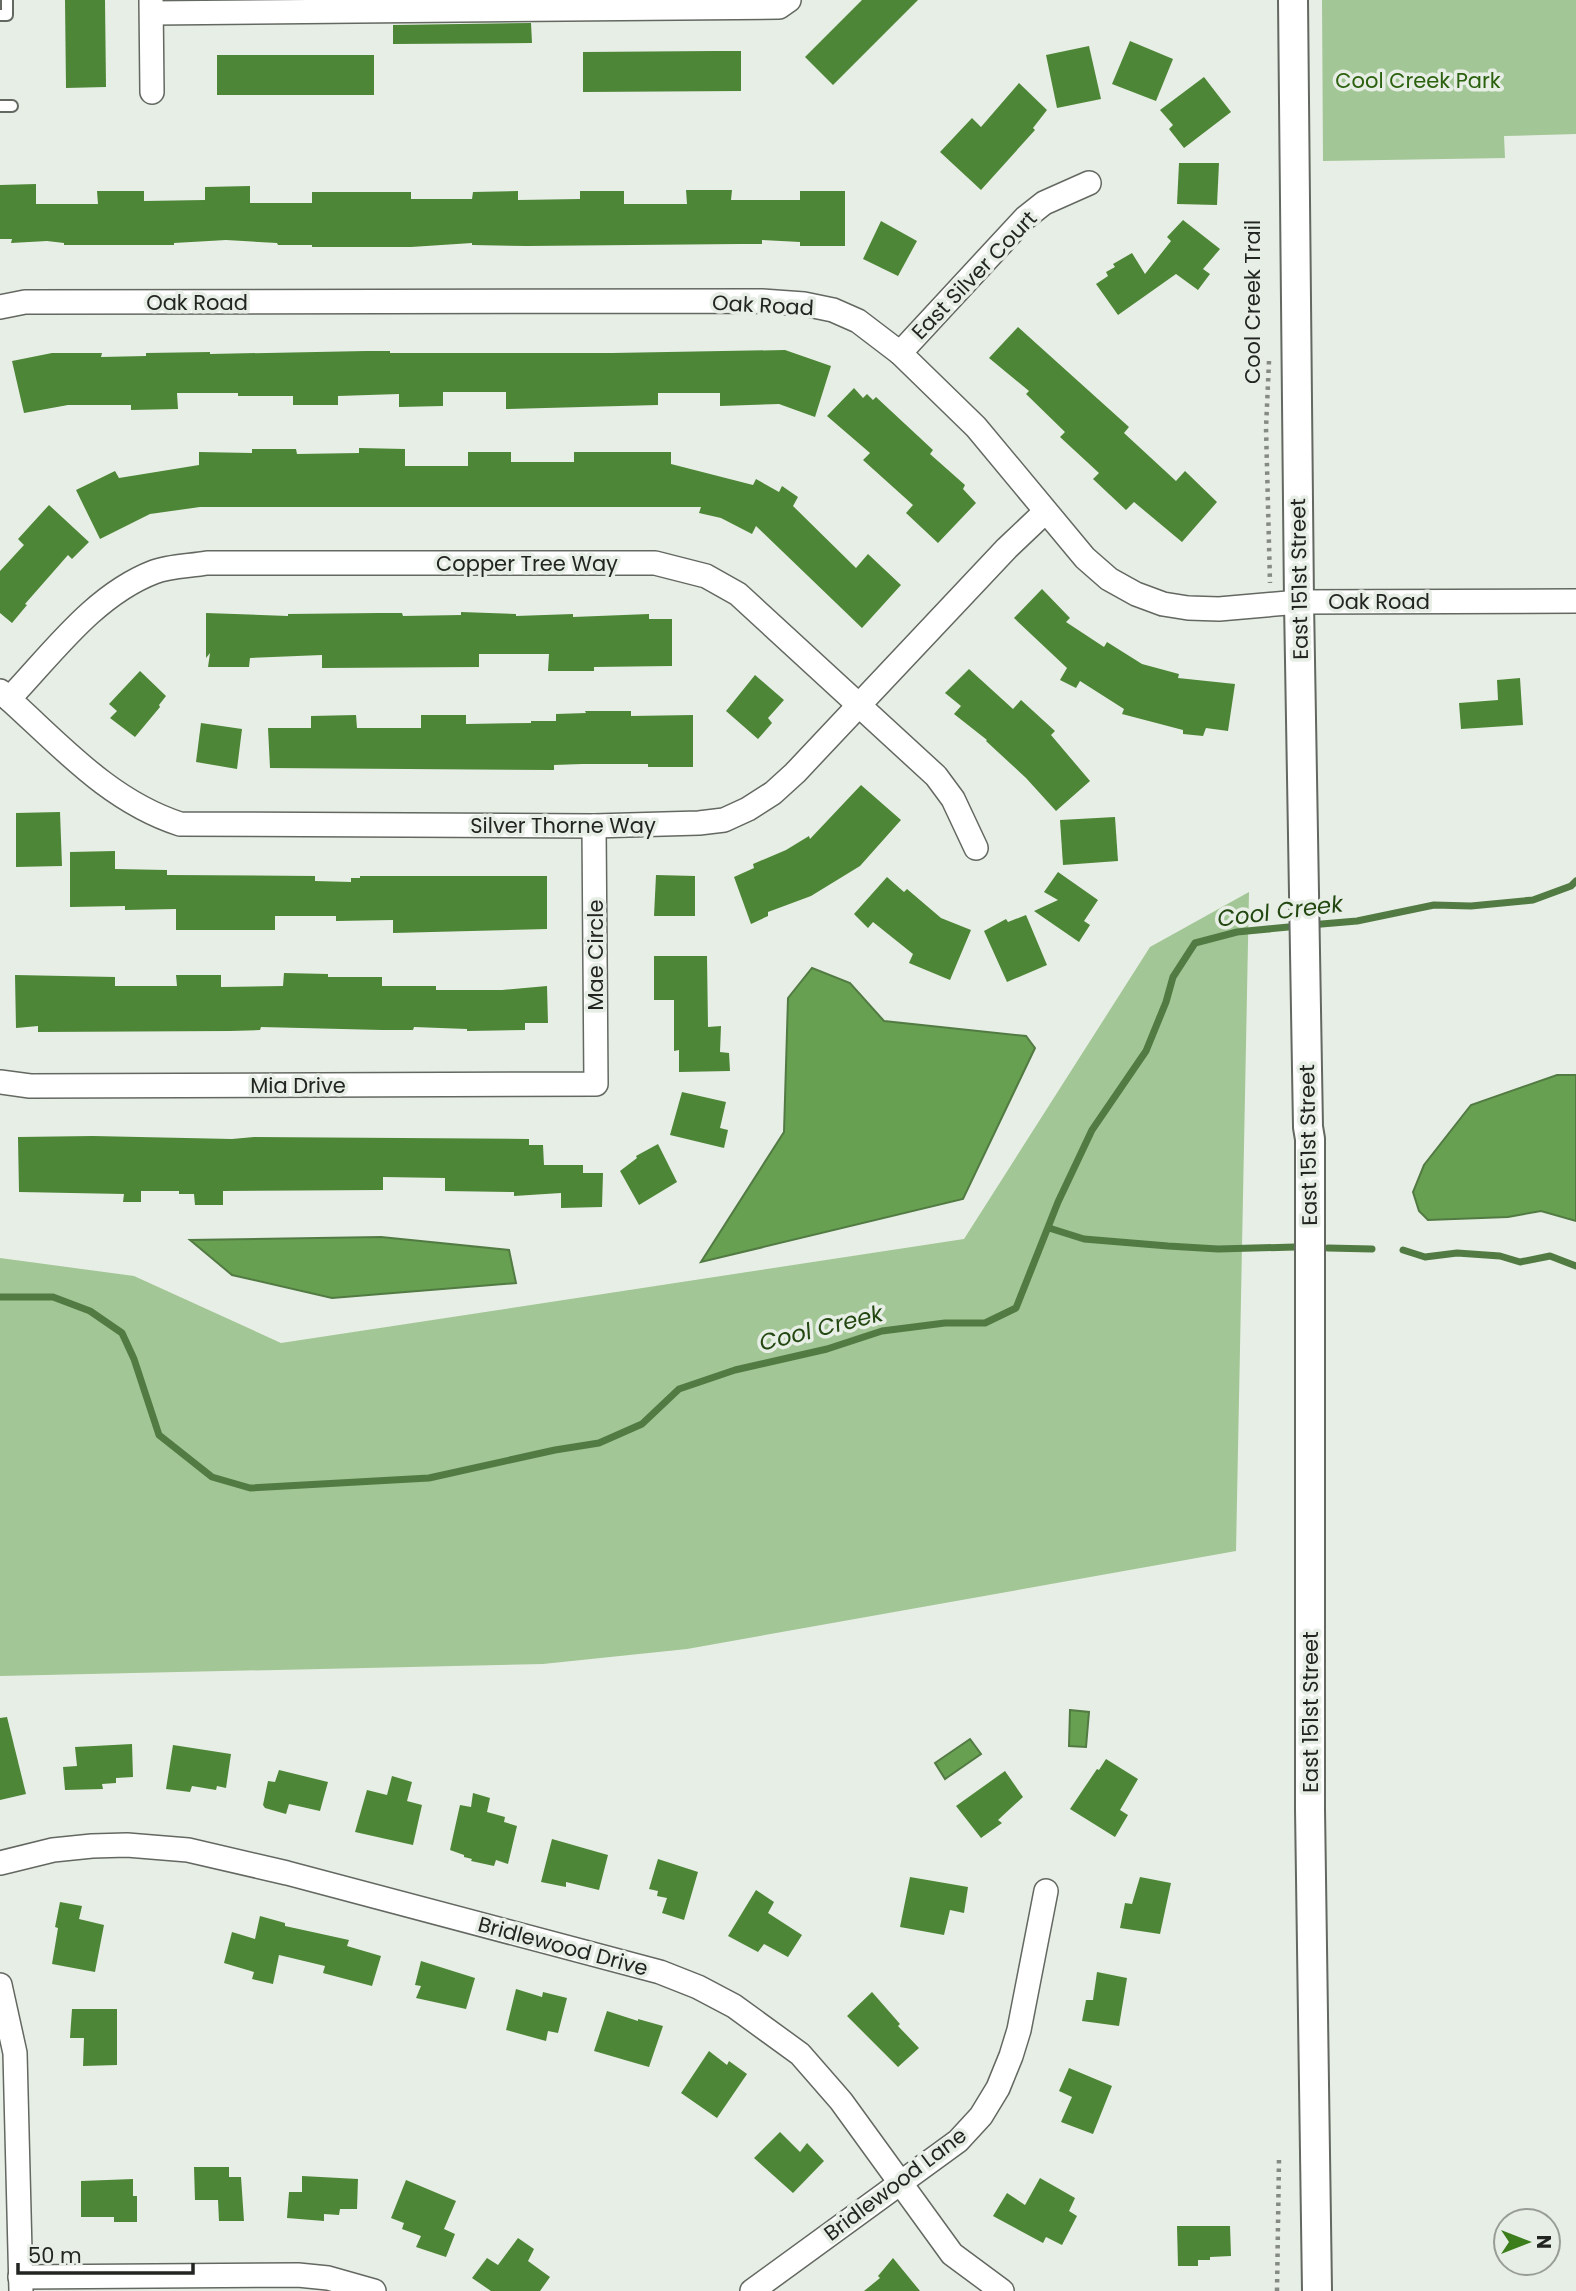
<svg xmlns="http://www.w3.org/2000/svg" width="1576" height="2291" viewBox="0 0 1576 2291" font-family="Poppins,sans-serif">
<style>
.green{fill:#a2c695}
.water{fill:#67a051;stroke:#527b43;stroke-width:2}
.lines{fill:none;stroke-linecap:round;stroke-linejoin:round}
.stream{stroke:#527b43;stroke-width:7}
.building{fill:#4e8637}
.service-casing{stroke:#636861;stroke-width:14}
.minor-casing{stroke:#636861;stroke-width:26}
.tertiary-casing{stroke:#636861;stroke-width:32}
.path{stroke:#858a84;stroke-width:4.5;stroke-dasharray:3.5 5;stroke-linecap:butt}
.service{stroke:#fff;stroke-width:10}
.minor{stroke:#fff;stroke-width:23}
.tertiary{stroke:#fff;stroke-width:28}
.labels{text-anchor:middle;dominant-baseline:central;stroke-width:7;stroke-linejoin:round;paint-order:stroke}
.park-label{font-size:21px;fill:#2b610e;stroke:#e7eee5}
.street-label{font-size:21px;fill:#222521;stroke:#e7eee5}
.water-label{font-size:23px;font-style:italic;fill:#224710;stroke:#e7eee5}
</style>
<rect width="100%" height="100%" fill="#e7eee5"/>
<g class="green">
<path d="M1322 0H1576V134L1504 136 1505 158 1323 161Z"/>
<path d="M1249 892 1236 1551 687 1649 543 1664 0 1676V1258L134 1276 281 1343 964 1239 1150 947Z"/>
</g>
<g class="water">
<path d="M812 968 850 983 884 1021 1026 1036 1035 1048 963 1199 701 1262 784 1132 788 998Z"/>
<path d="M1557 1075H1576V1221L1541 1211 1508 1217 1428 1220 1419 1211 1413 1192 1424 1165 1471 1105Z"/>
<path d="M381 1237 509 1250 516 1283 332 1298 232 1275 190 1240Z"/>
<path d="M1070 1710 1089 1712 1086 1747 1069 1746Z"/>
<path d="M970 1739 981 1754 945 1779 935 1763Z"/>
</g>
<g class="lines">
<g class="stream">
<path d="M1310 925 1357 921 1434 905 1471 906 1533 900 1571 886 1576 881"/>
<path d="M1049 1228 1084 1239 1168 1246 1218 1249 1295 1247"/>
<path d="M1328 1248 1372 1249"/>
<path d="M1403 1250 1425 1257 1457 1253 1500 1256 1520 1262 1550 1256 1576 1266"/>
<path d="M0 1297H53L90 1311 122 1333 134 1359 159 1435 212 1477 250 1488 429 1478 555 1450 599 1443 642 1424 679 1389 735 1370 827 1349 882 1331 945 1323H985L1016 1308 1058 1202 1092 1130 1146 1051 1166 1002 1173 977 1195 943 1237 932 1299 926"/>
</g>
</g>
<g class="building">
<path d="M65 0H105L106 87 66 88Z"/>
<path d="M862 0H918L833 85 805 57Z"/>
<path d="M531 23 532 43 393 44V25Z"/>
<path d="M1130 41 1173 59 1156 101 1112 84Z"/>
<path d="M1089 46 1101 99 1057 108 1046 55Z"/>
<path d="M714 51H741V91L583 92V52Z"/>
<rect x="217" y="55" width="157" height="40"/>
<path d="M1204 77 1231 112 1184 148 1169 129 1173 125 1160 110Z"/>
<path d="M1019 83 1047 110 1033 128 1035 130 981 190 940 152 972 118 981 127Z"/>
<path d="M1179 163H1219L1217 205 1177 204Z"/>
<path d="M36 184V204H98L97 191H144V201L205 200V187L250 186V203H312V192H411V199H472L473 192 518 191V200L580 199V191H624V204H687L686 190H732L731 200H800V191H845V246H800V242L762 240V244H740L527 246 472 245V243L411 247H312V245H278L277 243 226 240 174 243V245H64V243L47 241 11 243 12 239H0V185Z"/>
<path d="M1183 220 1220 249 1203 269 1210 274 1198 290 1176 274 1118 315 1096 284 1108 276 1106 272 1115 267 1113 264 1132 253 1145 274 1171 241 1167 237Z"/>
<path d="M881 221 917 241 898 276 863 259Z"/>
<path d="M1018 327 1129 427 1124 433 1176 481 1185 471 1217 502 1182 542 1134 502 1126 510 1093 479 1099 473 1060 437 1065 432 1026 394 1029 391 989 358Z"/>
<path d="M785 350 831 366 815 417 779 404 720 406V393H658V405L506 409V392H443V406L399 407V394L338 396V405H293V396H238V393H177L178 409 131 410V405H68L24 413 12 361 52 353H102L101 357 146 356V353L210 352V354L366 351H390V353H612Z"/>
<path d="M854 388 863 398 867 394 873 400 876 397 933 450 930 454 965 485 963 489 976 503 938 543 906 513 913 505 863 460 870 453 827 416Z"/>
<path d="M359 448 405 449V466H468V452H511V462H574V452H671V464L753 485 756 479 779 492 782 486 798 497 793 506 856 568 868 554 901 585 862 628 756 526 752 534 721 518 699 513 701 507H200L150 514 100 539 76 490 115 471 119 478 199 465V452L252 453V449H296L297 454 359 453Z"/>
<path d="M49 505 89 542 72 559 68 555 25 604 27 605 12 623 0 613V571L24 545 18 539Z"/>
<path d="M1042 589 1070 618 1066 622 1104 647 1107 642 1142 664 1179 674 1178 678 1235 684 1228 731 1206 728 1203 736 1183 734V730L1122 714 1124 709 1080 681 1076 688 1060 680 1067 668 1014 618Z"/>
<path d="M461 612 516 614V616L573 614V617L649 614V619H672V666L594 667V671H548L549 654H479V667L322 668V655L250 658 249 667H208L210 653 206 658V613L288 616V614L379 613H402L403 616 461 615Z"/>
<path d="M969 669 1013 709 1021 700 1055 731 1051 735 1090 781 1056 811 1026 778 986 741 987 740 954 714 961 706 945 693Z"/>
<path d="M140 671 166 696 159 705 160 707 135 737 110 718 117 711 109 704Z"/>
<path d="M755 675 784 700 768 718 772 723 758 739 726 711Z"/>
<path d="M1520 678 1523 725 1461 729 1459 703 1498 700 1497 680Z"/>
<path d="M585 711H631V716L693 715V767H648V764H582L554 765V770L270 768 268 728H311V716L356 715 357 728H421V715H466V724L531 723V721H556V714L586 713Z"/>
<path d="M201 723 242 729 237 769 196 762Z"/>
<path d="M861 785 901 820 860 866 811 896 768 912V916L751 924 734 877 754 868 753 864 786 850 809 836 810 839Z"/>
<path d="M60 812 62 866 16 867V813Z"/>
<path d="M1115 817 1118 861 1063 865 1060 820Z"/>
<path d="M115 851V869L167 870V875L315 876V881L351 882V878H360V876H547V929L393 933V920L336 921V916H275V930H176V909L125 910V906L70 907V852Z"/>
<path d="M1058 872 1098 900 1084 921 1090 925 1079 942 1034 911 1058 900 1044 892Z"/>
<path d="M656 875 695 876V916H654Z"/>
<path d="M887 877 904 892 907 889 941 918 971 930 950 980 909 963 913 954 873 922 868 928 854 914Z"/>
<path d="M1026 915 1047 965 1007 982 984 931 1006 919 1008 922Z"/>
<path d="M654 956H707L708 1027 721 1026 720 1052 729 1053 730 1071 679 1072V1050L674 1051V1000H654Z"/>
<path d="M284 973 328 974V977H382V986H436V990H502L547 986 548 1023H525V1030L467 1031V1029L414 1027 413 1030H382L261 1027 260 1030 230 1031 38 1032V1026L16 1028 15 975 115 977V986H177L176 975H221V987L283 986Z"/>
<path d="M682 1092 726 1102 720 1128 728 1130 724 1148 670 1135Z"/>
<path d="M93 1136 232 1139 254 1137 529 1139V1145H543L544 1165H583V1173H603L602 1207 561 1208V1193L514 1196V1192L445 1191V1178L383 1177V1190L223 1191V1205H195L194 1194H179V1191H141V1202H123L124 1194 19 1192 18 1137Z"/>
<path d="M658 1144 677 1182 639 1205 620 1171 637 1158 636 1156Z"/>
<path d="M7 1717 26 1794 0 1800V1718Z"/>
<path d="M132 1744 133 1777 116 1778V1783L102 1784 103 1789 65 1790 63 1767 77 1766 75 1747Z"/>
<path d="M173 1745 231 1754 226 1788 217 1786 216 1790 192 1786 190 1792 166 1789Z"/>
<path d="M1106 1759 1138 1779 1120 1810 1128 1815 1115 1837 1070 1809 1097 1769 1099 1770Z"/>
<path d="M279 1770 328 1782 320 1811 289 1804 286 1814 265 1808 263 1805 268 1781 275 1782Z"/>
<path d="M1005 1771 1023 1797 998 1820 1002 1823 981 1838 956 1806Z"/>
<path d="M392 1776 412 1782 407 1801 422 1805 413 1845 355 1832 367 1790 387 1795Z"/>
<path d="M473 1793 490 1798 487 1812 505 1817 504 1822 517 1826 508 1864 496 1860 494 1866 471 1861 472 1859 464 1857V1855L450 1850 460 1805 471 1807Z"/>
<path d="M552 1839 608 1855 599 1890 566 1882V1887L541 1882Z"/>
<path d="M658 1859 698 1872 684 1920 662 1913 667 1898 657 1896 658 1891 649 1889Z"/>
<path d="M910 1877 968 1887 964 1913 950 1910 944 1935 900 1927Z"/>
<path d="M1140 1877 1171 1883 1160 1934 1120 1928 1125 1903 1132 1904Z"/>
<path d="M756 1890 774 1902 768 1913 802 1935 788 1957 764 1944 758 1952 728 1936Z"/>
<path d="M60 1902 82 1906 79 1919 104 1925 95 1972 52 1964 58 1928 55 1927Z"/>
<path d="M260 1916 285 1923V1926L349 1940 347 1946 381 1956 372 1986 323 1973 325 1966 279 1955 273 1984 252 1979 254 1972 224 1963 232 1932 255 1939Z"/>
<path d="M421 1961 475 1978 466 2009 416 1998 421 1986 415 1985Z"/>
<path d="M1097 1972 1127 1978 1119 2026 1082 2021 1086 2000H1093Z"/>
<path d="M516 1989 542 1997 543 1992 567 1998 558 2033 548 2031 546 2041 506 2030Z"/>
<path d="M872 1992 900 2024 898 2026 919 2048 898 2067 847 2016Z"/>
<path d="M72 2009H117V2065L83 2066 84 2038H70Z"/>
<path d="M607 2011 638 2021V2019L663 2026 649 2067 594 2051Z"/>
<path d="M709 2051 727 2065 729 2061 747 2074 717 2118 681 2093Z"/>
<path d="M1069 2068 1112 2086 1093 2134 1061 2122 1072 2097 1059 2091Z"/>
<path d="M780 2132 800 2152 807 2143 824 2161 793 2193 754 2158Z"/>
<path d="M194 2167H229V2177H241L244 2221H219L218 2200H195Z"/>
<path d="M302 2176 358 2179 357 2209H340L339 2215 324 2214V2221L287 2218 289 2192H302Z"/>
<path d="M1040 2178 1075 2198 1069 2211 1077 2216 1062 2245 1046 2237 1043 2243 993 2216 1007 2193 1025 2205Z"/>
<path d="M133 2179V2196H137V2222H114V2217H81V2181Z"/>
<path d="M406 2180 456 2201 444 2229 455 2234 446 2257 416 2247 421 2236 402 2229 404 2223 391 2218Z"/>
<path d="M1177 2226H1230L1231 2256 1210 2257V2260H1198V2266H1178Z"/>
<path d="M518 2238 534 2249 528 2261 550 2277 540 2291H491L472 2278 487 2258 498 2265Z"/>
<path d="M893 2258 920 2291H864L880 2278 878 2276Z"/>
</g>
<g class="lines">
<g class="service-casing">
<g id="service">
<path d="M0 15H7V0"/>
<path d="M0 106H12"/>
</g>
</g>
<g class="minor-casing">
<g id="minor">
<path d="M151 0 152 92"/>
<path d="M152 13 779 7 789 0"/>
<path d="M0 307 25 302 762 301 804 304 833 310 858 321 900 353 976 427 1085 558 1109 579 1136 594 1163 604 1188 608 1219 609 1299 602 1576 601"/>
<path d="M900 353 1025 218 1044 203 1089 183"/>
<path d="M0 691C57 741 106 800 180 824L594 826 699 823 724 820 748 809 773 793 795 773 1007 548 1045 512"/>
<path d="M9 699C52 654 94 595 154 572 169 566 190 566 207 563H655L706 576 738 594 936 776 953 799 976 848"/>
<path d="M0 1082 30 1086 596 1084 594 826"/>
<path d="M0 1863 53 1850 92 1846 127 1845 188 1850 287 1873 660 1972 698 1987 734 2006 800 2054 841 2101 952 2254 1002 2291"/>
<path d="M0 1985 15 2053 21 2291"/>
<path d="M20 2277 298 2275 328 2278 374 2291"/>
<path d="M752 2291 958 2141 981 2116 998 2088 1011 2056 1019 2030 1046 1891"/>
</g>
</g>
<g class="tertiary-casing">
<path id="tertiary" d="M1293 0 1299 602 1308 1127 1310 1139V1809L1317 2291"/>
</g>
<g class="path">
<path d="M1269 361 1266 428 1270 583"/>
<path d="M1277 2291 1279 2159"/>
</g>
<use href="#service" class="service"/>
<use href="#minor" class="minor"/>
<use href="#tertiary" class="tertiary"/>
</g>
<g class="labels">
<g class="park-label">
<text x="1418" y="80">Cool Creek Park</text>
</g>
<g class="street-label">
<text transform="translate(974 275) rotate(-46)">East Silver Court</text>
<text x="197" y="302">Oak Road</text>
<text transform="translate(1252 302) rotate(-90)">Cool Creek Trail</text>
<text transform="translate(763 305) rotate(3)">Oak Road</text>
<text x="527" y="563">Copper Tree Way</text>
<text transform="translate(1299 579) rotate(-91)">East 151st Street</text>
<text x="1379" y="601">Oak Road</text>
<text x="563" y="825">Silver Thorne Way</text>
<text transform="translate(595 955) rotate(-90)">Mae Circle</text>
<text x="298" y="1085">Mia Drive</text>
<text transform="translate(1308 1145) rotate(-91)">East 151st Street</text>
<text transform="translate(1310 1712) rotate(-90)">East 151st Street</text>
<text transform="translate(563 1946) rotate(15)">Bridlewood Drive</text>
<text transform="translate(895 2184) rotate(-37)">Bridlewood Lane</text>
</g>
<g class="water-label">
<text transform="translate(1280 911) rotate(-7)">Cool Creek</text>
<text transform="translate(821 1328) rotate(-14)">Cool Creek</text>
</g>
</g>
<g transform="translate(1527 2242) rotate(90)"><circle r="33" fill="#e7eee5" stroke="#989e97" stroke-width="2"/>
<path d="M0-5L12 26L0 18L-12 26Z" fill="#3c7d1c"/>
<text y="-10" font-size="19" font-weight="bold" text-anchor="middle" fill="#222521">N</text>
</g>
<path d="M18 2263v10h175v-10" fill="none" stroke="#222521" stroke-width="3.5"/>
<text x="28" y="2263" font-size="21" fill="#222521" stroke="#e7eee5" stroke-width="5" paint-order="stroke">50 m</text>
</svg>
